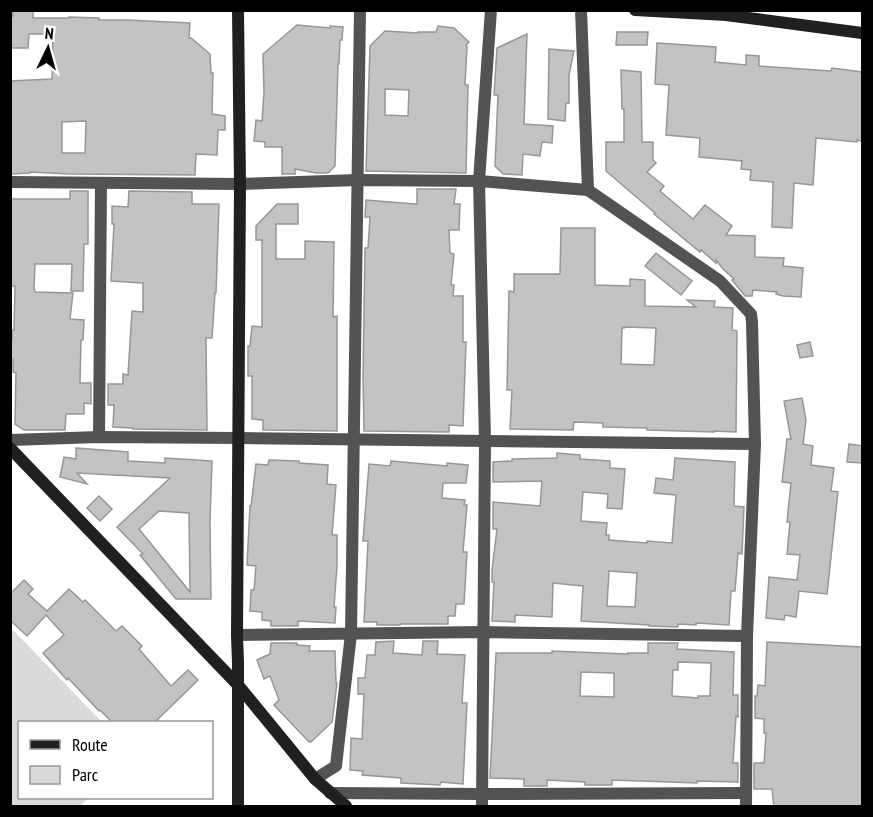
<svg xmlns="http://www.w3.org/2000/svg" width="873" height="817" viewBox="0 0 873 817" font-family="'PT Sans Narrow',sans-serif">
<style>
.green{fill:#dadada}
.building{fill:#c3c3c3;stroke:#979797;stroke-width:1.5;fill-rule:evenodd}
.lines{fill:none;stroke-linecap:round;stroke-linejoin:round}
.street{stroke:#535353;stroke-width:12}
.secondary{stroke:#202020;stroke-width:12}
</style>
<rect width="100%" height="100%" fill="#fff"/>
<path class="green" d="M11 628 102 722H20V798H88L80 806H11Z"/>
<g class="building">
<path d="M13 10H33V18H69V17L99 18V20H127L190 23 189 38H191L210 54 211 73H213L212 114 225 116V130H218L217 155 196 154 195 175 70 174 30 172V173L10 174V81L52 79 53 34H29L28 48H10V16H13ZM86 121 85 153H62V122Z"/>
<path d="M297 25 330 28V26L343 27 342 40H340L339 64H338L335 166 328 173H316L295 169V174H282V147H265V142L254 141 256 120 262 121 264 93 263 54Z"/>
<path d="M438 26 454 28 469 42 466 45 467 46 465 85H468L466 173 366 171 370 46 385 31 418 33V32H436ZM385 89 409 90 408 116 385 115Z"/>
<path d="M617 32H648L647 45H616Z"/>
<path d="M527 34 524 124 553 126 552 143 542 142 540 156 523 154 522 175 503 174 495 166 498 95H494L497 48Z"/>
<path d="M657 43 716 47 715 62 746 65V55L759 56V66L831 71 832 68 862 72V141L857 140V142L816 138 813 185 794 183 792 228 772 227 773 182 750 180 751 170 741 169 742 161 699 157 700 138 666 135 669 85 655 84Z"/>
<path d="M549 49 574 51 569 75V103H566L565 121 548 119Z"/>
<path d="M621 70 641 72 642 142H653V160L656 163 647 172 664 186 660 191 693 219 705 205 732 226 726 235 755 236V257L784 258 783 266 803 268 801 297 783 296 776 294 777 292 753 290 752 296H745L732 280 734 279 723 269 716 260V263L701 250 700 252 654 214 655 213 606 171V142H624V109H622Z"/>
<path d="M417 189H456L454 204H460L459 230H449L450 253 454 254 451 285H454L453 296H463V342H466L463 426 449 425V432L364 431 363 377 365 248H368L370 217H365L366 200 415 204H417Z"/>
<path d="M70 191H88V244H84L83 291H71L72 264H35L34 288 35 292 73 293 70 319 84 320 83 340H81L80 383H91V404L84 403V414H66L65 430H24L15 424 16 373 13 372V359L10 358V340H12V330H14L15 286H10V199H70Z"/>
<path d="M129 191 192 192V204H219L216 293H215L212 338H206L207 430 133 429V428L113 427 114 405H108V384H123V374L128 375 132 311 143 312V283L111 281 114 224H112V206L128 207Z"/>
<path d="M277 204H298V224H276V259H305V241L334 242 333 317 337 316V431L263 430V420L252 419V376H248V346H250L252 326 262 327V240H256V226Z"/>
<path d="M561 228H595V285L630 286V279L645 280V306L696 307 687 300 715 301 714 307 733 308 732 330 737 331 736 432 714 431V432L647 430V428L603 427V423L574 422 573 430 510 429 512 390H507L509 291 514 292V274H560ZM624 327 656 328 654 365 621 364 622 328H624Z"/>
<path d="M656 253 692 281 681 295 645 266Z"/>
<path d="M810 342 813 356 800 358 797 345Z"/>
<path d="M802 398 806 420 803 444 813 446 811 465 834 468 831 491 838 492 827 594 799 591 796 617 785 615 784 620 766 618 769 577 797 580 800 555 787 554 790 522H787L791 483 782 482 787 439H791L784 401Z"/>
<path d="M849 444 862 446V463L847 462Z"/>
<path d="M76 448 128 452V461L165 463V458L212 461 210 522 211 599H176L140 555 143 554 117 527 170 478 77 473 87 484 60 477 64 457 76 459ZM159 511 189 513 190 592 139 529Z"/>
<path d="M557 453 580 455V459L610 461V468L625 469 622 509 607 508 608 494 583 492 581 519V521L607 523 606 535H609V540L647 543V541L672 543 676 495 654 493 656 478 673 480 675 458 735 462 734 506 744 507 742 554 738 553 735 591H731L729 625 696 623V625L678 624V627L649 626V625L581 621 583 586 553 583 552 617 515 615V622L492 621 494 582H492V570L497 529H493V502L540 506 542 481 493 482V462L512 461V459L557 458ZM609 571 637 573 635 607 607 606Z"/>
<path d="M269 460 299 461V463L328 465 327 484 336 485 332 535H337V565L334 607H336L335 623 298 621V626H271V621L262 620V612L250 611 251 590H254L256 566 247 565 250 506H251L256 464 268 465Z"/>
<path d="M391 461 447 466V463L468 465 466 483H443L442 498 465 500 464 505H467L463 552H467L464 604H456L455 616H448V624H400V625H377V622H364L368 541H363L369 464 390 466Z"/>
<path d="M99 496 112 509 100 521 87 508Z"/>
<path d="M24 580 33 589 28 594 47 611 69 589 83 602 85 600 116 631 122 626 142 646 139 649 171 686 188 670 198 680 154 723H113L100 710 99 711 68 678 67 680 43 653 64 635 46 615 27 636 10 620V594Z"/>
<path d="M394 641 393 653 422 655 423 641H438L437 654 465 655 462 703H467L463 784 441 782 440 785 401 783V778L362 775 363 771 350 770 351 738 362 739 364 694H358V678H365L367 655H375L376 642Z"/>
<path d="M767 642 862 647V807H774L772 789H754V763H764L766 733H764V719L755 718V696H757L758 685 765 686Z"/>
<path d="M271 643H297V645L310 646 309 651H335L336 683H337L333 716 332 722 311 742 310 741 309 742 274 705 279 700 270 676 264 679 257 660 270 654Z"/>
<path d="M648 643H678L677 649 734 652 733 695H738V717L736 716 733 763H738V782L697 781V783L612 780V785H585V782L547 780V786H524V779L490 778 496 653H552V651L628 654V653H648ZM678 662 711 663 710 696H698V698L672 696 673 670H678ZM581 672 614 673V697L580 696Z"/>
</g>
<g class="lines">
<g class="street">
<path d="M581 10 588 190"/>
<path d="M10 182 240 184 358 180 479 181 588 190 720 281 751 314 752 322 755 444 747 636 746 806"/>
<path d="M99 437 101 183"/>
<path d="M10 440 99 437 239 438 755 444"/>
<path d="M237 635 483 632 747 636"/>
<path d="M315 779 336 766 351 634 360 10"/>
<path d="M330 793 482 794 746 793"/>
<path d="M482 806 485 441 479 181 491 10"/>
</g>
<g class="secondary">
<path d="M635 10 726 15 862 33"/>
<path d="M10 448 238 685 315 779 346 806"/>
<path d="M238 806V663L237 635 240 184 238 10"/>
</g>
</g>
<rect width="873" height="817" fill="none" stroke="#000000" stroke-width="24"/>
<rect x="18" y="721" width="195" height="78" fill="#ffffff" stroke="#999999" stroke-width="1.5"/>
<rect x="30" y="740" width="30" height="9" fill="#202020" stroke="#999999" stroke-width="1.5"/>
<text x="72" y="751" font-size="18" fill="#000000">Route</text>
<rect x="30" y="766" width="30" height="18" fill="#dadada" stroke="#999999" stroke-width="1.5"/>
<text x="72" y="781" font-size="18" fill="#000000">Parc</text>
<g transform="translate(48 48) rotate(5)" stroke="#ffffff" stroke-width="4.5" paint-order="stroke">
<path d="M0-4.5L10 22L0 15L-10 22Z" fill="#000000"/>
<text y="-9" font-size="16" font-weight="bold" text-anchor="middle" fill="#000000">N</text>
</g>
</svg>
